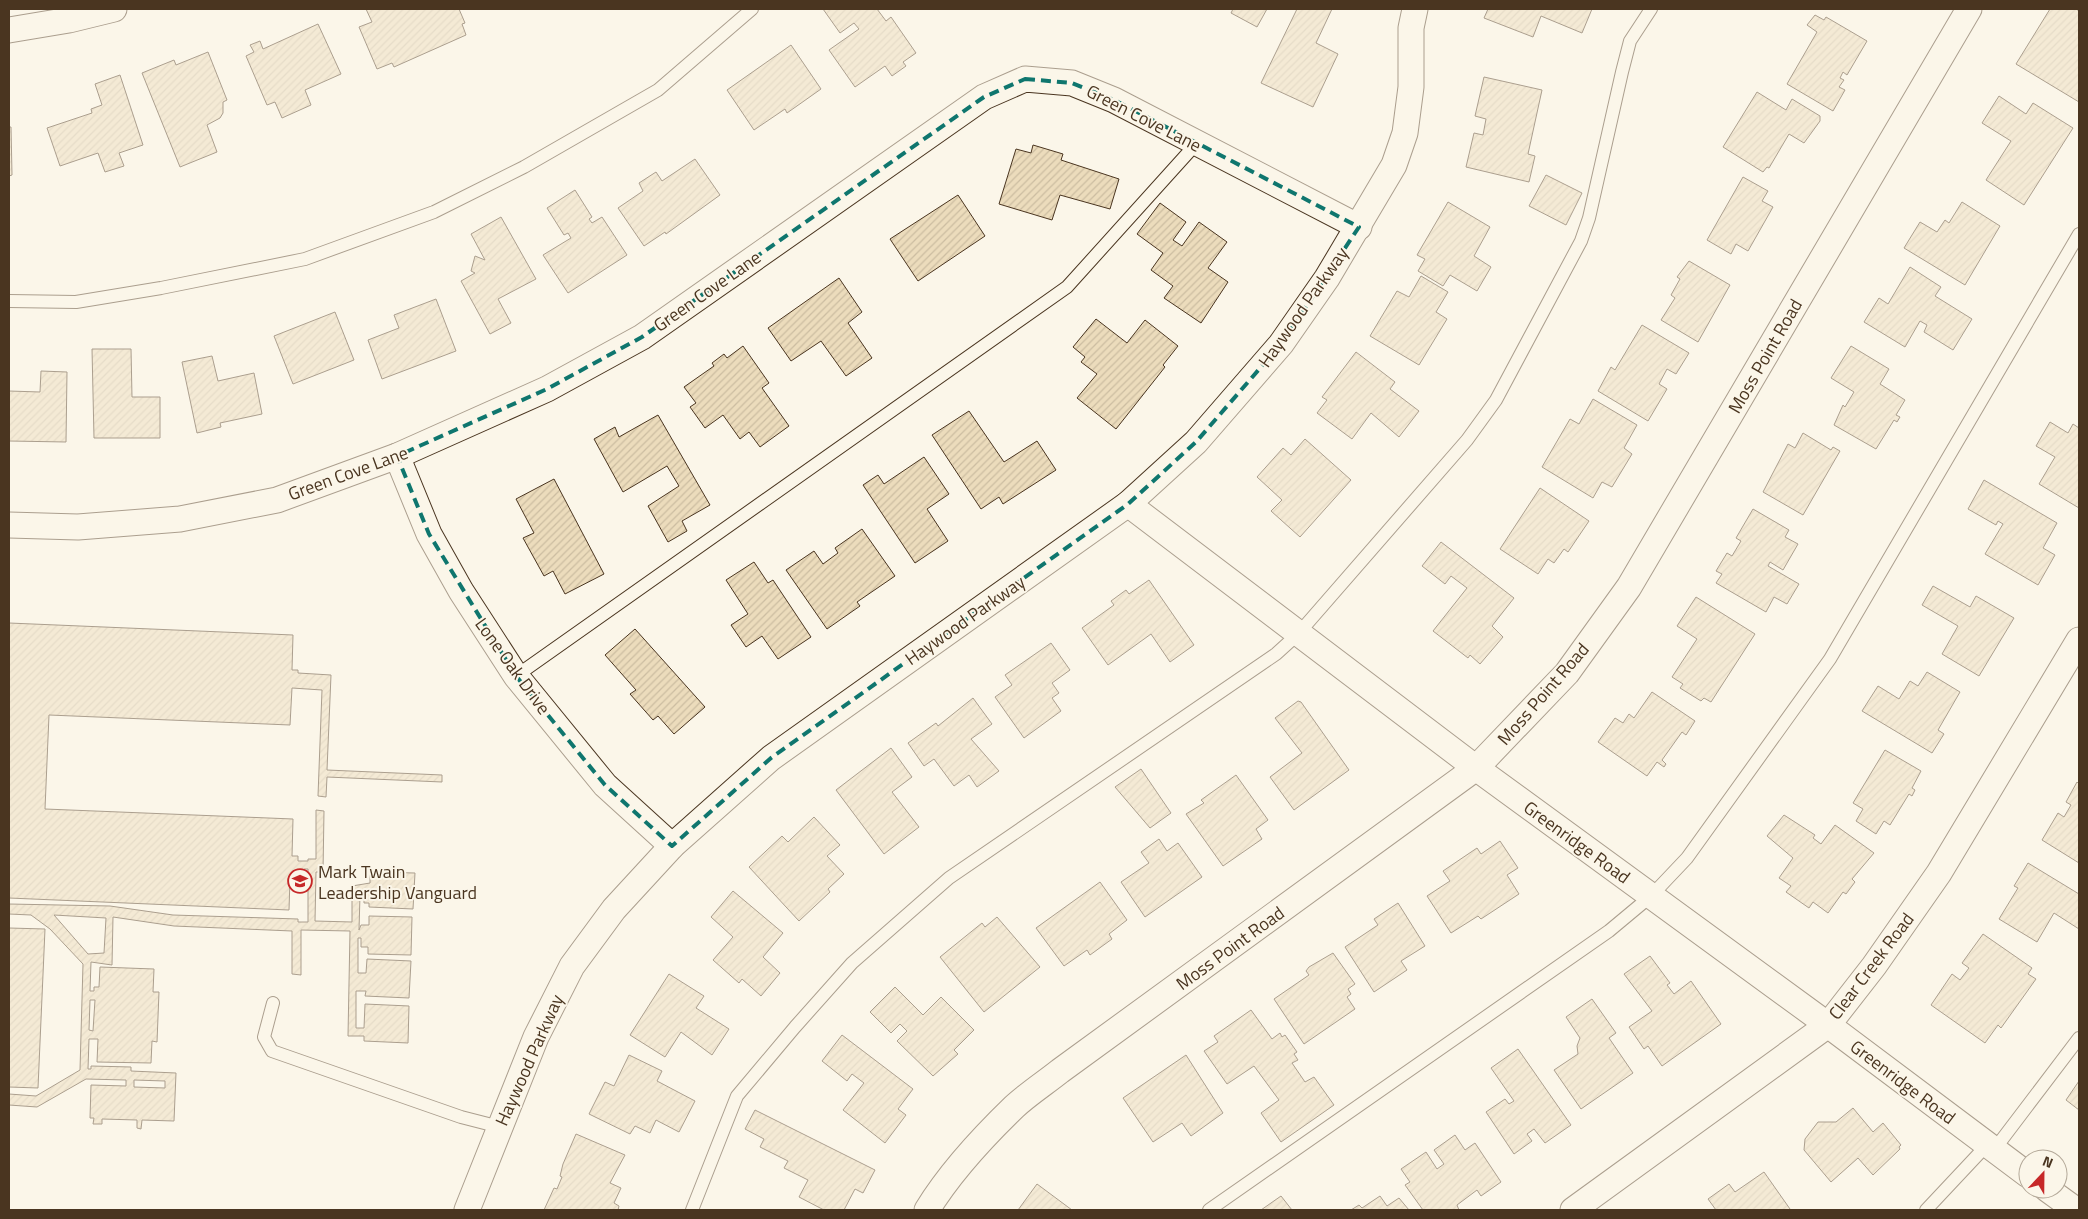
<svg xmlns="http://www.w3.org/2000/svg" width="2088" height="1219" viewBox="0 0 2088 1219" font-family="'Titillium Web',sans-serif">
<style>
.building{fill:url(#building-hatch);stroke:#4a3520;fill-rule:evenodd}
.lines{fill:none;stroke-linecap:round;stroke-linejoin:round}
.lane-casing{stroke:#4a3520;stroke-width:14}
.street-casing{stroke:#4a3520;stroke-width:27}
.lane{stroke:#fbf6e9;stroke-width:12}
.street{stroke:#fbf6e9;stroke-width:25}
.marked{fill:none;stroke:#0f766e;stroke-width:4;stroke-dasharray:10 6;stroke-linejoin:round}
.labels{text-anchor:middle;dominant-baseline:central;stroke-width:4;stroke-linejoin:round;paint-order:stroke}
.street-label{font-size:18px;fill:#4a3520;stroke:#fbf6e9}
.poi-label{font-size:18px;fill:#4a3520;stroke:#fbf6e9;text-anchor:start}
</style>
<defs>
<pattern id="building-hatch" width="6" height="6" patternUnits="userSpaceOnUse" patternTransform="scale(1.25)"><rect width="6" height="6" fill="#ecdcbc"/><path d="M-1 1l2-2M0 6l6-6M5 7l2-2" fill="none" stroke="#ccbda1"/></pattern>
</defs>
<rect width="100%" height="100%" fill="#fbf6e9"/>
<g class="building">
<path d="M366 9H459L465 23 462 24 466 35 394 67 392 63 377 69 359 27 372 22Z"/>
<path d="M823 9H877L886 21 891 17 916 53 903 62 906 66 892 76 885 66 855 87 829 50 859 29 854 23 840 33Z"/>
<path d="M1233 9H1267L1257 27 1231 13Z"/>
<path d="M1297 9H1332L1316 43 1338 54 1313 107 1261 83Z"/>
<path d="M1488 9H1592L1582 33 1541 16 1533 37 1484 18Z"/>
<path d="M2050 9H2076L2079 11V102L2016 64Z"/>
<path d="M1815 15 1824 20 1826 17 1867 41 1847 75 1843 72 1840 78 1844 80 1839 87 1845 90 1833 111 1787 84 1817 32 1807 25Z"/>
<path d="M318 24 341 74 305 90 311 105 282 118 275 102 267 105 246 56 254 52 250 45 260 41 263 49Z"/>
<path d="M791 45 821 89 787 113 785 109 754 130 727 90Z"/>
<path d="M208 52 227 100 223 102V113L220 118 207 125 217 152 180 167 142 73 174 60 176 65Z"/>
<path d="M120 75 143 145 119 153 124 166 105 172 98 153 60 166 47 128 92 113 91 109 102 105 95 84Z"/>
<path d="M1484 77 1542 90 1528 154 1535 156 1529 182 1466 167 1474 133 1483 135 1486 119 1475 116Z"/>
<path d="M1757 92 1786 110 1792 99 1820 116V121L1804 143 1789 134 1769 168 1767 167 1763 172 1723 147Z"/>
<path d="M1999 96 2026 114 2033 103 2073 128 2024 205 1986 180 2011 141 1982 123Z"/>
<path d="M9 127H11L12 175 9 176Z"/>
<path d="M1033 145 1063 154 1061 160 1119 179 1110 209 1060 195 1052 220 999 204 1016 149 1031 153Z"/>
<path d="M695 159 720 195 666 234 665 232 644 246 618 208 643 191 639 183 656 172 662 181Z"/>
<path d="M1546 175 1582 193 1566 225 1529 206Z"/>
<path d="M1743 177 1768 191 1762 201 1773 207 1748 251 1736 244 1731 254 1707 240Z"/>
<path d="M575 190 592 217 589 219 592 223 602 217 627 255 568 293 543 255 571 238 568 233 564 235 547 208Z"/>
<path d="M958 195 985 236 918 281 890 239Z"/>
<path d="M1448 202 1490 227 1474 256 1491 267 1477 291 1450 275 1443 286 1418 271 1425 259 1417 255Z"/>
<path d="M1962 202 2000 226 1965 285 1904 248 1920 222 1937 232 1945 220 1949 223Z"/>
<path d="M1160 203 1186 222 1173 240 1182 246 1199 222 1227 242 1208 268 1228 282 1201 323 1164 298 1173 286 1151 270 1163 253 1137 234Z"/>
<path d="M501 217 536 279 498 299 511 323 490 334 461 281 475 273 471 271 475 256 485 260 471 234Z"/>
<path d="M1689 261 1730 285 1698 342 1661 320 1675 298 1671 295 1680 279 1677 277Z"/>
<path d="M1910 267 1941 287 1935 296 1972 319 1953 350 1924 332 1927 325 1920 321 1905 347 1864 322 1879 298 1888 304Z"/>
<path d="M1421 276 1448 292 1436 312 1447 319 1419 365 1370 336 1397 291 1409 297Z"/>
<path d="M839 278 862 312 848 323 872 358 846 376 821 341 791 361 768 328Z"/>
<path d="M436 299 456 351 382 379 368 340 399 328 394 315Z"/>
<path d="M335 312 354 360 293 384 274 336Z"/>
<path d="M1096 319 1127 343 1145 320 1178 346 1163 365 1165 367 1116 429 1077 398 1097 374 1081 362 1085 357 1073 347Z"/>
<path d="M1642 325 1689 353 1676 374 1667 369 1659 384 1667 389 1648 421 1598 391 1611 367 1615 370Z"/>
<path d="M743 346 769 383 762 388 789 426 760 447 749 432 740 439 723 415 705 428 690 407 696 403 684 387 714 366 712 363 724 354 727 358Z"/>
<path d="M1851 346 1889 369 1880 384 1905 400 1896 415 1900 417 1897 422 1894 420 1876 449 1834 425 1843 405 1845 407 1854 392 1831 378Z"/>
<path d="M92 349H131L132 397H160V438H94Z"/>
<path d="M1356 352 1395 382 1390 389 1419 411 1399 437 1371 413 1352 439 1317 413 1327 400 1322 397Z"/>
<path d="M212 356 218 381 254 373 262 414 220 423 221 427 197 433 182 362Z"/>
<path d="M41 371 67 372 66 442 9 441V391L40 392Z"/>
<path d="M1593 399 1637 425 1624 448 1632 454 1612 487 1602 482 1593 498 1542 467 1570 419 1579 424Z"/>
<path d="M969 411 1004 462 1037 441 1056 470 1003 504 999 497 981 509 932 435Z"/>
<path d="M658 415 710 505 682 521 687 531 668 542 648 506 679 486 667 466 623 492 594 439 615 427 619 437Z"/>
<path d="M2050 422 2068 433 2073 424 2079 428V508L2039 484 2055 457 2036 446Z"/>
<path d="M1803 433 1831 450 1833 447 1840 451 1803 515 1763 492 1788 444 1795 448Z"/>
<path d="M1305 439 1351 480 1300 537 1271 511 1282 500 1257 477 1283 448 1291 455Z"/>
<path d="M924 457 949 494 927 509 948 541 915 563 863 485 878 475 884 484Z"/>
<path d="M554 479 604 574 565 594 553 571 544 576 523 538 534 533 516 499Z"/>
<path d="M1984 480 2057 523 2043 548 2055 555 2038 585 1985 554 2003 524 1998 521 1996 525 1968 509Z"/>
<path d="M1540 488 1589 521 1568 552 1564 549 1554 563 1548 559 1538 574 1500 549Z"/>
<path d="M1753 509 1789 530 1785 537 1798 544 1783 570 1770 562 1768 566 1799 584 1787 604 1774 597 1766 612 1716 583 1722 574 1716 571 1727 553 1732 556 1741 541 1736 538Z"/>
<path d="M862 529 895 576 857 602 860 606 827 629 786 570 814 551 823 564 838 553 835 548Z"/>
<path d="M1441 542 1514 598 1492 626 1503 637 1480 664 1470 655 1468 658 1433 631 1467 588 1451 576 1445 584 1422 566Z"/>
<path d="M754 562 768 583 773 580 811 637 778 659 762 636 746 647 731 625 748 614 726 580Z"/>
<path d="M1149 580 1194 645 1170 662 1151 634 1108 665 1082 628 1114 605 1111 601 1126 590 1129 594Z"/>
<path d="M1933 586 1970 607 1976 596 2014 618 1979 676 1942 654 1958 626 1922 605Z"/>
<path d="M1696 597 1755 634 1711 702 1704 698 1701 701 1680 688 1683 684 1672 677 1697 639 1677 626Z"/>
<path d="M9 623 293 635 292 670H298V673L331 675 327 770 442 775V782L327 777 326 797 318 796 322 690 292 688 290 725 49 715 45 809 293 819 292 856H298V861H308V859H316V810L324 811 323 872H316L315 921 352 922V886L370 883V872L415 873 413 909 369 907V903H364V895H360L359 930 361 925H369V916L412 917 411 955 368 954V947H361V938H358V973H366L367 959 411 961 409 998 365 996 366 991H356V1028H364L365 1004 409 1006 408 1043 364 1041V1036H348L350 931 301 930V975L292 974V931L174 926 113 917 112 965 91 962 90 991H94V987H99L100 967 154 969 153 992H159L157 1042 152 1041 151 1063 97 1062 98 1039H89L88 1069H91V1066L131 1067V1071L176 1073 174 1121 142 1120 141 1129 137 1128V1120L102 1119V1124H93L94 1118H90L91 1085 126 1086V1080L86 1079 37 1107 9 1105V1094L36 1096 80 1070 83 964 50 929 31 915 9 914V904L110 906 173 915 298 919V922H308V869H304V880L290 879 289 910 9 898ZM54 915 106 918 104 953 88 954ZM90 1000H95L93 1031 89 1030ZM134 1080 165 1081V1088L134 1087Z"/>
<path d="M635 629 705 707 674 734 658 716 653 720 630 694 636 690 605 655Z"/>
<path d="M1051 643 1070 670 1052 683 1059 693 1052 698 1061 711 1024 738 995 697 1012 685 1005 675Z"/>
<path d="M1927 672 1960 692 1938 730 1944 734 1932 753 1862 711 1878 686 1899 699 1910 681 1918 686Z"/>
<path d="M1652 692 1695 721 1686 735 1682 732 1662 760 1666 764 1664 767 1657 762 1647 776 1598 742 1615 718 1623 723 1629 714 1634 718Z"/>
<path d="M973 698 992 724 971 739 999 771 977 787 969 775 954 786 934 759 924 766 908 743 936 723 938 726Z"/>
<path d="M1298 701 1301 702 1349 770 1294 810 1270 777 1302 753 1275 718Z"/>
<path d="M891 748 912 777 892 792 919 827 884 854 836 790Z"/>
<path d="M1885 750 1921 771 1912 788 1915 790 1912 796 1909 794 1890 825 1884 821 1876 834 1856 821 1863 809 1853 803Z"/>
<path d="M1141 769 1171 813 1150 828 1115 787Z"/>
<path d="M1236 775 1268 820 1256 829 1262 839 1223 866 1186 814 1204 803 1201 800Z"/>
<path d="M2077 782 2079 784V863L2042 840 2058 813 2064 817 2071 805 2066 802Z"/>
<path d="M1784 815 1815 835 1813 838 1821 844 1835 825 1874 853 1852 879 1855 882 1846 894 1843 892 1828 913 1813 902 1809 908 1786 892 1791 886 1779 878 1793 858 1767 836Z"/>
<path d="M814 817 840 845 827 856 844 874 828 889 830 892 799 921 749 867 782 836 788 842Z"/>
<path d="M1159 839 1167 851 1178 843 1202 877 1145 917 1121 882 1149 863 1141 852Z"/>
<path d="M1500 841 1518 868 1507 875 1519 894 1481 919 1478 916 1451 933 1427 896 1450 881 1443 871 1477 848 1481 854Z"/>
<path d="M2028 863 2079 894V929L2054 913 2037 942 1999 919 2018 888 2014 886Z"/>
<path d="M1100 882 1127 920 1109 934 1112 939 1090 955 1087 950 1064 966 1036 928Z"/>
<path d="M733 891 783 933 763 957 780 973 761 996 742 979 739 983 713 960 733 937 711 917Z"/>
<path d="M1398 903 1425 946 1401 961 1407 970 1374 992 1345 947 1378 925 1374 919Z"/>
<path d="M997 917 1040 967 984 1012 940 957 982 923 985 927Z"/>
<path d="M9 928 45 929 38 1088 9 1087Z"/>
<path d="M1983 934 2032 968 2028 974 2036 979 2001 1028 1998 1025 1985 1043 1931 1005 1952 974 1960 980 1969 968 1962 963Z"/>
<path d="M1333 953 1355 984 1348 989 1351 994 1347 997 1355 1009 1304 1044 1274 999 1309 975 1306 971 1309 967Z"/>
<path d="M1650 956 1670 983 1667 985 1674 994 1691 981 1721 1024 1662 1066 1648 1046 1644 1049 1629 1027 1652 1011 1624 974Z"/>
<path d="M669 974 704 996 696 1008 729 1029 712 1055 681 1032 665 1057 630 1035Z"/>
<path d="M895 987 923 1015 941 997 974 1030 954 1050 958 1054 933 1076 897 1041 907 1031 900 1024 891 1033 870 1012Z"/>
<path d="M1592 999 1616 1033 1609 1038 1633 1073 1581 1109 1554 1070 1578 1054 1577 1046 1580 1038 1566 1017Z"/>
<path d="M1251 1010 1272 1039 1280 1033 1282 1037 1285 1035 1297 1052 1294 1054 1298 1060 1292 1063 1305 1082 1314 1077 1334 1105 1281 1142 1261 1113 1279 1100 1254 1066 1227 1084 1204 1051 1218 1042 1214 1036Z"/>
<path d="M842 1035 913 1089 898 1109 906 1115 885 1143 843 1110 864 1083 852 1074 847 1081 822 1061Z"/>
<path d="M1518 1049 1571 1125 1545 1143 1534 1129 1527 1134 1532 1141 1514 1154 1486 1112 1505 1099 1509 1104 1514 1101 1491 1068Z"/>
<path d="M629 1055 662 1071 657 1081 695 1101 679 1132 656 1120 650 1133 635 1126 630 1134 589 1114 605 1082 614 1086Z"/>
<path d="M1186 1055 1223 1113 1191 1136 1182 1123 1153 1142 1123 1098Z"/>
<path d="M2079 1081V1110L2066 1100Z"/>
<path d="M1853 1108 1873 1132 1883 1123 1901 1145 1899 1147 1900 1149 1873 1175 1858 1158 1831 1182 1804 1150 1805 1139 1818 1122H1836Z"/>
<path d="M755 1110 875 1170 863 1193 855 1189 844 1210H824L799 1197 808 1180 784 1168 788 1161 760 1147 764 1139 745 1129Z"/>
<path d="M576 1134 625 1155 610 1183 621 1188 614 1203 619 1206 618 1210H544L554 1188 557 1189 562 1177 560 1176 563 1164Z"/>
<path d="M1455 1135 1465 1150 1475 1143 1501 1182 1481 1196 1477 1190 1457 1205 1459 1210H1423L1405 1185 1410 1182 1401 1169 1426 1152 1437 1169 1444 1164 1434 1150Z"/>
<path d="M1764 1172 1790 1209 1789 1210H1716L1708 1199 1729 1184 1735 1192Z"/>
<path d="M1037 1184 1072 1210H1018Z"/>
<path d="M1281 1196 1292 1210H1261Z"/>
<path d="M1380 1196 1387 1206 1399 1198 1409 1210H1351L1359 1205 1362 1208Z"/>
</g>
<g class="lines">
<g class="lane-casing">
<g id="lane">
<path d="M9 301 76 302 161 288 305 259 434 212 524 167 658 90 752 9"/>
<path d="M516 676 1067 287 1196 144"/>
<path d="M273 1003 264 1037 272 1051 461 1117 500 1127"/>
<path d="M1994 1150 2079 1038"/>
<path d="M692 1210 737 1096 795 1027 852 963 949 878 1276 654 1298 634 1467 440 1496 400 1581 241 1589 218 1622 72 1630 41 1651 9"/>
<path d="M1209 1210 1609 931 1651 896 1687 858 1830 659 2079 234"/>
<path d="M1926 1210 1987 1145"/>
</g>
</g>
<g class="street-casing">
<g id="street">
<path d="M9 30 69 20 114 9"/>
<path d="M397 456 429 534 461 591 516 676 605 785 672 846"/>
<path d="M1128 504 1476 768 1828 1025 2028 1175"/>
<path d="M9 525 78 527 180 519 277 500 397 456 547 389 642 337 984 97 1025 79 1072 83 1114 100 1359 227"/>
<path d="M2047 1189 2076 1210"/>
<path d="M467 1210 536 1037 572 966 614 909 672 846 771 758 1128 504 1196 442 1281 344 1327 278 1394 165 1405 133 1411 87V28L1415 9"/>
<path d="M927 1210C949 1174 984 1136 1014 1107 1028 1094 1045 1083 1060 1071L1476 768 1567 673 1629 587 1969 9"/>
<path d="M1573 1210 1828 1025 1874 966 1939 873 2079 640"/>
</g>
</g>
<use href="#lane" class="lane"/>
<use href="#street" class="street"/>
</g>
<path d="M0 0H2088V1219H0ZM1025 79 1072 83 1114 100 1359 227 1281 344 1196 442 1128 504 771 758 672 846 605 785 516 676 429 534 397 456 547 389 642 337 984 97Z" fill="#fbf6e9" fill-opacity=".55" fill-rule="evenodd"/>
<path class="marked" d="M1025 79 1072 83 1114 100 1359 227 1281 344 1196 442 1128 504 771 758 672 846 605 785 516 676 429 534 397 456 547 389 642 337 984 97Z"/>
<defs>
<g id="school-ring" transform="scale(1.25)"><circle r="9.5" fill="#fbf6e9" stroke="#c62828" stroke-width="1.5"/><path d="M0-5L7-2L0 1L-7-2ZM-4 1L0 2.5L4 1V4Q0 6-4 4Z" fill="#c62828"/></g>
</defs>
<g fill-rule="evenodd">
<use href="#school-ring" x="300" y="881"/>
</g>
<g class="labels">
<g class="street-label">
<text transform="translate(1144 118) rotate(27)">Green Cove Lane</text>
<text transform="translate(707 291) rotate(-35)">Green Cove Lane</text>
<text transform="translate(1303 307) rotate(-55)">Haywood Parkway</text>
<text transform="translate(1765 356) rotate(-60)">Moss Point Road</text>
<text transform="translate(348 473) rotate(-20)">Green Cove Lane</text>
<text transform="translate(965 620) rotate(-35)">Haywood Parkway</text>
<text transform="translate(513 666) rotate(54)">Lone Oak Drive</text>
<text transform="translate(1543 694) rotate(-49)">Moss Point Road</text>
<text transform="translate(1577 842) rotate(36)">Greenridge Road</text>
<text transform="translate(1230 948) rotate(-36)">Moss Point Road</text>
<text transform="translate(1871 966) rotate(-53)">Clear Creek Road</text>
<text transform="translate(529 1060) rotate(-66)">Haywood Parkway</text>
<text transform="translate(1903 1082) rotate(37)">Greenridge Road</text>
</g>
<g class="poi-label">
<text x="318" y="871">Mark Twain<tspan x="318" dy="21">Leadership Vanguard</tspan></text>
</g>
</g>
<rect width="2088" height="1219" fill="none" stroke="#4a3520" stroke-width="20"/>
<g transform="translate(2043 1174) rotate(22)"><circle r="24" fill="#fbf6e9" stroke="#b4a999"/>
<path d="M0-4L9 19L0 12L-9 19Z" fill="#c62828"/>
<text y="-8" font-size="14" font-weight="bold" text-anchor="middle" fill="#4a3520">N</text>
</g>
</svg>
